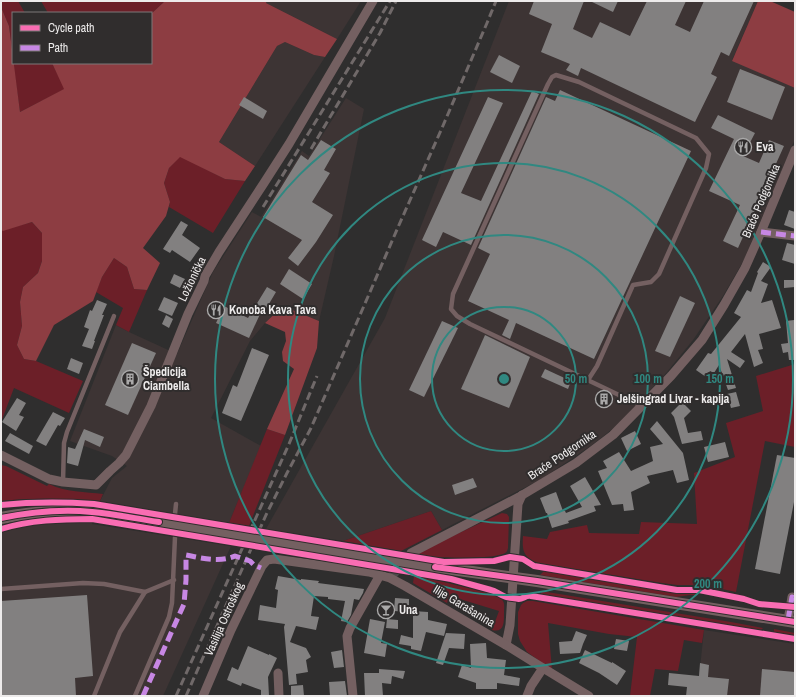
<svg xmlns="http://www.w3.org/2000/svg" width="796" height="697" viewBox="0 0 796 697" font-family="'Archivo Narrow',sans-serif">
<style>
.built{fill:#3d3434}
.green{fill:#6c1f28}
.forest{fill:#8d3d42}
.building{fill:#828080}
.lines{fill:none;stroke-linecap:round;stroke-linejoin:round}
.minor-tunnel{stroke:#4c4a4a;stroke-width:9;stroke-dasharray:9 4.5;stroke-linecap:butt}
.service{stroke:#746061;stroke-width:4.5}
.minor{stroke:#746061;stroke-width:9}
.tertiary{stroke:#746061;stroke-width:12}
.rail{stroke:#706969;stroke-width:3;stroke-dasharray:8 4;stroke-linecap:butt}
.tertiary-bridge{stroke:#746061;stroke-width:12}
.quiet{stroke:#c787e3;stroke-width:5;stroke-dasharray:10 5;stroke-linecap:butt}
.cycleway-casing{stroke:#302d2d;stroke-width:8}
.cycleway{stroke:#f96db3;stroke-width:6}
.ring{fill:none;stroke:#308881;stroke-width:2}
.labels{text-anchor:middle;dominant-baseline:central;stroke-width:4;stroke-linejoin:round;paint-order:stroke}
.poi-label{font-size:12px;font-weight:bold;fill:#edebeb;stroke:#302d2d;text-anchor:start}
.street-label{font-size:12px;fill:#edebeb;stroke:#302d2d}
.centre{fill:#308881;stroke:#302d2d;stroke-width:2}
.ring-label{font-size:12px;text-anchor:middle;font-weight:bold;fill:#308881;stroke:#302d2d;stroke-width:4;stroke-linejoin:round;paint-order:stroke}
</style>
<rect width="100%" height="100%" fill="#2f2e2e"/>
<g class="built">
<path d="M267 1H361L337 39 266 3Z"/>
<path d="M509 1H758L732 60 795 88V139L744 260 723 296 693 340 667 372 620 423 592 445 540 480 500 500 442 530 431 511 343 541 266 529 385 318Z"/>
<path d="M285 42 314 55 325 57 255 166 219 142 277 46Z"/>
<path d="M346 98 364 109 334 256 319 321 283 306 265 323 250 341 211 418 261 446 229 523 100 501 112 478 127 466 112 456 70 441 116 325 129 332 177 354 213 272 252 212 261 217 302 151 309 156Z"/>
<path d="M63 518H92V524L231 546 163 696H1V524L35 519Z"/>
<path d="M704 630 795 644V696H697Z"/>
</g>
<g class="green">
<path d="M1 1H18L25 13H13V60L9 26 1 7Z"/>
<path d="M41 1H165L151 14 48 13Z"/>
<path d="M13 63H52L65 89 20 112Z"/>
<path d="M180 156 225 179 245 181 213 233 169 207 170 202 164 183 169 168Z"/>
<path d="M32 222 42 233V261L38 273 23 287 20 302 22 326 17 345 24 359 36 361 83 381 69 413 14 388 1 422V230H3Z"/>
<path d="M114 258 127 267 134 289 147 290 129 332 116 325 123 308 96 292 102 277Z"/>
<path d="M795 364V447L765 441 736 592 703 585H677L662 583 538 563C523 557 522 551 523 536L547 539 550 532 587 525 589 533 639 534 641 522 697 524 694 473 735 457 726 423 763 411 756 376Z"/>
<path d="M267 429 285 435 249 526 229 523Z"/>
<path d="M1 465 6 466 47 486 49 484C65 492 86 492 103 494L100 501 94 500V502C63 498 32 498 1 501Z"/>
<path d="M431 511 442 530 401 551 343 541Z"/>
<path d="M502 513 507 514 509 517 508 548C507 551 507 552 505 553 495 559 450 558 438 557 431 557 423 555 416 553Z"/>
<path d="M545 570 676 592 696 591 695 595H690L676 597 540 575Z"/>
<path d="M414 576 428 578 495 595C498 596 501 598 503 601 505 604 504 609 504 614 504 623 504 633 492 630L499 611 450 596 447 603 413 583Z"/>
<path d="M541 591 731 622 763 628 759 632 541 596Z"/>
<path d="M527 601H533L704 630 702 643 684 640 678 671 655 669 650 696H630L637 637 609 634 548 623 552 670 527 652 520 641 518 634V612L521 605 523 603Z"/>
<path d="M774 629 795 633V638L774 634Z"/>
</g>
<g class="forest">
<path d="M1 1V7L9 26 20 112 64 89 52 63H83L84 64 85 63H151V14L165 1H267L266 3 337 39 325 57 314 55 285 42 277 46 219 142 255 166 245 181 225 179 180 157 169 168 164 183 170 202 166 216 143 248 160 263 147 290 134 289 127 267 114 258 102 277 93 301 54 325 36 361 24 359 17 345 22 326 20 302 23 287 38 273 42 261V233L32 222 3 231 1 230Z"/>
<path d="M758 1H770L795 12V88L732 61Z"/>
<path d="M283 306 319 321 317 348 285 435 267 429 294 369 283 361 282 352 286 341 285 332 265 323Z"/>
</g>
<g class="building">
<path d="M534 1H584L573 29 592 38 600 22 630 36 647 1H686L675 25 690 32 704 1H754L729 56 721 52 711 74 717 77 695 122 581 68 578 76 566 70 570 64 541 52 552 24 529 14Z"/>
<path d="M590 1H618L613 12Z"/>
<path d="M499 55 520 66 512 83 490 72Z"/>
<path d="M740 69 785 87 772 120 727 102Z"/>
<path d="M560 90 691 151 594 359 516 323 510 339 502 335 509 320 468 301 490 254 478 248 546 97 555 101Z"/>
<path d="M532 91 539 94 471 245 443 232 436 247 422 240 488 97 503 103 461 193 481 201Z"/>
<path d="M244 97 267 111 263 119 239 105Z"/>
<path d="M718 115 755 133 743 156 759 163 769 140 784 146 738 248 723 241 740 205 709 191 734 139 711 128Z"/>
<path d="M321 140 336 149 324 170 330 173 312 202 333 215 316 242 298 266 288 258 302 240 263 217 301 155 308 160Z"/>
<path d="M789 210 795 212V229L784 225Z"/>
<path d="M181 221 188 225 182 235 200 248 190 262 172 250 170 253 163 249Z"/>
<path d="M787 243 795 245V264L782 260Z"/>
<path d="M763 262 771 267 761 281 768 284 761 303 772 300 781 328 759 334 763 349 758 350 763 363 754 367 745 334 731 352 745 361 740 368 727 359 736 388 728 390 719 365 714 373 710 371 706 377 696 370 708 353 711 354 741 317 734 313 747 290 751 292 758 273 757 272Z"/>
<path d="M289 269 312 284 303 299 280 284Z"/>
<path d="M174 274 185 279 180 288 170 283Z"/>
<path d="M784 280H795V287L784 288Z"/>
<path d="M267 287 276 292 263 314 261 312 249 338 216 323 224 306 248 318Z"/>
<path d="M680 296 695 303 670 357 655 351Z"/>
<path d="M164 297 178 303 172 316 158 310Z"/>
<path d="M97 300 107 304 102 315H104L94 341H95L92 349 82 346 89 329 84 327 90 310 92 311Z"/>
<path d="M166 315 173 319 169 328 162 324Z"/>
<path d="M794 320 795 360H789L788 352 783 353 781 344 788 343 786 321Z"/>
<path d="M442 321 458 328 424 397 409 390Z"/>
<path d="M485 335 530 357 509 408 461 389Z"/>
<path d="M132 343 156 353 128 415 105 405Z"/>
<path d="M252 348 269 355 241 421 222 413 233 385 237 387Z"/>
<path d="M71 358 83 363 79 374 67 369Z"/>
<path d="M545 369 571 381 568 389 541 377Z"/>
<path d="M601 391 612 396 607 407 596 402Z"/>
<path d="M736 392 740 406 731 408 727 394Z"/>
<path d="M17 398 26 403 19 415 24 417 16 431 2 422Z"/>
<path d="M682 402 691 411 684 418 688 433 701 431 703 440 682 444 674 417 671 413Z"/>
<path d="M53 412 65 418 60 426 58 425 46 446 36 441Z"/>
<path d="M657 421 683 453 689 480 677 483 673 470 647 476 650 483 631 492 634 510 624 511 623 504 612 505 598 471 607 468 603 461 619 452 631 471 653 461 650 447 663 444 650 429Z"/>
<path d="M84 429 104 437 100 447 85 440 78 466 67 463 68 447 75 449Z"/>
<path d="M635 431 641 444 627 451 621 438Z"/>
<path d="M10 433 33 446 29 454 5 441Z"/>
<path d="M725 442 729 457 708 462 704 447Z"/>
<path d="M777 455 795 458V497L780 574 755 569Z"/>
<path d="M585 477 601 505 594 506 596 511 568 521 569 523 552 528 547 513H546L540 498 556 492 563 511H565L566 513 582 507 570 486Z"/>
<path d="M473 478 477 487 455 495 452 485Z"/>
<path d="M278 576 301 580V579L319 581 318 583 364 589 363 593 359 600 354 599 351 615 347 622 341 621 345 601 328 599V597L314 596 311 616 319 617 316 630 296 626 290 642 306 648 311 657 306 660 308 672 296 674 297 684 289 685 284 627 285 624 258 620 260 605 276 608 278 590 275 589Z"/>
<path d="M87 595 93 676 75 678 76 696H1V601Z"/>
<path d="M395 598 409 599V612L394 611Z"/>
<path d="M413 611 428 612V620L447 624 444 636 426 632 421 651 411 649V646L399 644 401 635 413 638Z"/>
<path d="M370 619 385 622 381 643 387 644 385 657 364 653Z"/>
<path d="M387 619 398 620V629L386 628Z"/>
<path d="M576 631 587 635 583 644H582H583L580 653 560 654 559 642 572 641Z"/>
<path d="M446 633 465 634 464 649 449 648 443 665 436 663Z"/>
<path d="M616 639 629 641 627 651 614 649Z"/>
<path d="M486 643 487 658 506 660 504 675 520 678 519 686 497 683V689H476V683L458 677 462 665 471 668 470 644Z"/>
<path d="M248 646 269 655V654L277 658 268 677 269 696H261V690L242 683 241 686 227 680 232 667 238 670Z"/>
<path d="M342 650 344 667 334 668 331 652Z"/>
<path d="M585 650 612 663V662L626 671 617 685 599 673 579 663Z"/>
<path d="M700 663 709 665 708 677 729 679 727 696H686L687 687 668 685 669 673 699 676Z"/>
<path d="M379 669 405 671 403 679 392 676 391 684 382 683 383 696H365L364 673H379Z"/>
<path d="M762 669 795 672V696H760Z"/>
<path d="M345 681 347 696H330L329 682Z"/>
<path d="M303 685 304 696H291V686Z"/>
</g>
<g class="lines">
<path class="minor-tunnel" d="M390 578 407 559"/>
<g class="service">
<path d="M588 380 597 366 633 285 651 282 659 274 706 168 709 154 696 138 579 82 556 75 552 77 548 84 453 294 451 309 457 316 470 324 642 406"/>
<path d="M63 482 64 443 67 432 114 316"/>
<path d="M175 514 176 504"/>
<path d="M1 589 83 583 104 584 145 592 174 580"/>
<path d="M94 696 120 632 145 592"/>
<path d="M135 696 169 617 172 603 175 537"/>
</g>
<g class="minor">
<path d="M761 232 795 236"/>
<path d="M1 455 49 479 63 482 96 485 110 471 119 463 126 455 151 406 188 314 204 281 205 276 219 252 264 183 289 144 373 1"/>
<path d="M411 553 519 497 576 463 613 435 671 376 702 340 724 305 745 268 761 232 795 150"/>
<path d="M788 620 792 597 795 598"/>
<path d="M506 645 510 625 518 504 522 495"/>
<path d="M278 673 279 696"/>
<path d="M203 696 231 630 262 566 267 560 274 559 369 572 390 578 405 586 506 645 543 668 589 696"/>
<path d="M353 696 347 636 350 628 380 575"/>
<path d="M527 696 531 686 543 668"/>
</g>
<g class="tertiary">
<path d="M1 518C31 512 62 510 93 512"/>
<path d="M430 566 537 581 795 622"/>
</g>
<g class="rail">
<path d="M311 149 380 33 396 1"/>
<path d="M263 207 390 1"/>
<path d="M176 696 289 444 317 376"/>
<path d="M186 696 266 515 287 473 311 428 399 225 442 128 487 23 496 1"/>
</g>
<path class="tertiary-bridge" d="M93 512 430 566"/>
<g class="quiet">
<path d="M761 232 795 236"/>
<path d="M788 620 792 597 795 598"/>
<path d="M143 696 184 604 186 580V555C202 558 219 563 235 556L250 561 254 565 261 568"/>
</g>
<g class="cycleway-casing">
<g id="cycleway">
<path d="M1 505C32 502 63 502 94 504L444 562 494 561 510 557 523 559 534 566 677 590H699L744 599 759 604 795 607"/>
<path d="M1 518C31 512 62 509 92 512 115 514 137 519 159 522"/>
<path d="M1 529C30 520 61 519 92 519L428 575 451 579 491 590C496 591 500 595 506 597 509 598 515 598 519 599 523 599 526 595 531 596L795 639"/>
<path d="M435 567 537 581 795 622"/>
</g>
</g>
<use href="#cycleway" class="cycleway"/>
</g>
<g class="ring">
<circle cx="504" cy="379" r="72"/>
<circle cx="504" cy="379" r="144"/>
<circle cx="504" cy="379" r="216"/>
<circle cx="504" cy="379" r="289"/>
</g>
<defs>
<g id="restaurant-ring" transform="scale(0.9)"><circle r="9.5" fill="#302d2d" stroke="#aaa9a9" stroke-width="1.5"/><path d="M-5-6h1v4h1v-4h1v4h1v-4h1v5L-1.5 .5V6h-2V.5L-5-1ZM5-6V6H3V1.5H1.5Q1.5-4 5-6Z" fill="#aaa9a9"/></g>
<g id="building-ring" transform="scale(0.9)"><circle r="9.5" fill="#302d2d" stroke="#aaa9a9" stroke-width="1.5"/><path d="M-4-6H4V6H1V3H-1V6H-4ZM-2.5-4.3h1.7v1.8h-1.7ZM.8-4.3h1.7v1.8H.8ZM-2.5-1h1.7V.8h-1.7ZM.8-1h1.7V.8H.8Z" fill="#aaa9a9"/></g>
<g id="bar-ring" transform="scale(0.9)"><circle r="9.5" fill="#302d2d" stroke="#aaa9a9" stroke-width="1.5"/><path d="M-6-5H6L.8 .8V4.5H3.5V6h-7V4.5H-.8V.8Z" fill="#aaa9a9"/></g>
</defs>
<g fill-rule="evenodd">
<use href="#restaurant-ring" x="743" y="147"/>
<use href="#restaurant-ring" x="216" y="310"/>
<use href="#building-ring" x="130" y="379"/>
<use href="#building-ring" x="604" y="399"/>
<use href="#bar-ring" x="386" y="610"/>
</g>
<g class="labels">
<g class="poi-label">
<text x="756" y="147">Eva</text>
<text x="229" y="310">Konoba Kava Tava</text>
<text x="143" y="372">Špedicija<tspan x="143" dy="14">Ciambella</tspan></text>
<text x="617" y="399">Jelšingrad Livar - kapija</text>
<text x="399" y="610">Una</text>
</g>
<g class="street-label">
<text transform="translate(761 201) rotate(-67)">Braće Podgornika</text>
<text transform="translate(192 279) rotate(-64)">Ložionička</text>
<text transform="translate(562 455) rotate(-34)">Braće Podgornika</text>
<text transform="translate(464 606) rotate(31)">Ilije Garašanina</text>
<text transform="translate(224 619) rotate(-66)">Vasilija Ostroškog</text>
</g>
</g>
<circle cx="504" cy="379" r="6" class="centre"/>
<g class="ring-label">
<text x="576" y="383">50 m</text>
<text x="648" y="383">100 m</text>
<text x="720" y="383">150 m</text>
<text x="708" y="588">200 m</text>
</g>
<rect width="796" height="697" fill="none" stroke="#edebeb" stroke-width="4"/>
<rect x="12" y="12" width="140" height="52" fill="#302d2d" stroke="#7c7979"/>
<rect x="20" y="25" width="20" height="6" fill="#f96db3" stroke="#7c7979"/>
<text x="48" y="32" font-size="12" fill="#edebeb">Cycle path</text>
<rect x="20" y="45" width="20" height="6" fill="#c787e3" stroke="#7c7979"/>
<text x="48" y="52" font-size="12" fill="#edebeb">Path</text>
</svg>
